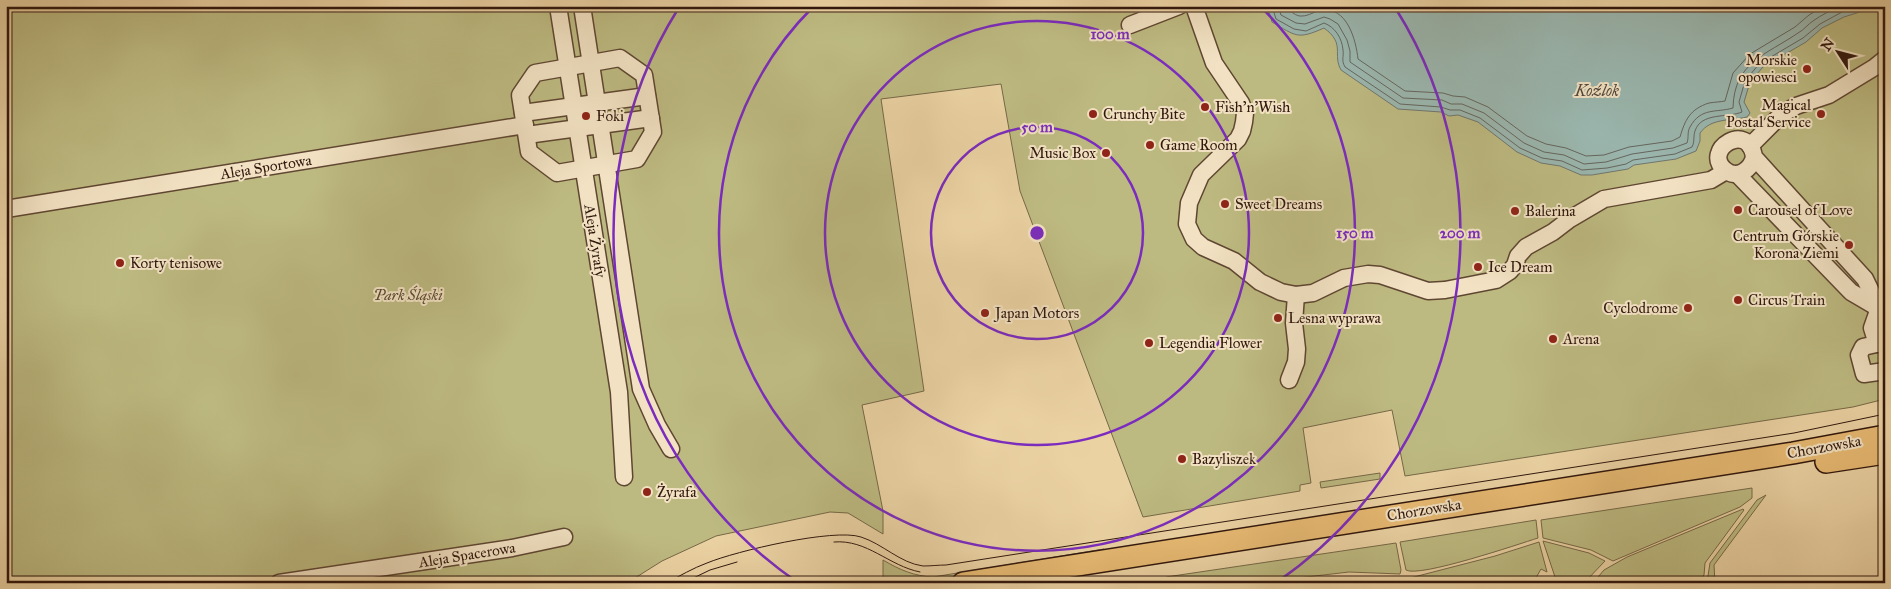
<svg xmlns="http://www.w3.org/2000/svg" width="1891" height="589" viewBox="0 0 1891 589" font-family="'IM FELL Great Primer',serif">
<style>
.green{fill:#bdba81;stroke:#766847}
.water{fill:#9ab6ae;stroke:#70766e}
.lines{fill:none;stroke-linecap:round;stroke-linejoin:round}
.shore{stroke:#65665e;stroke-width:1}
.minor-casing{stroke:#5f4632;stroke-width:19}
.major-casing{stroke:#30170d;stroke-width:24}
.minor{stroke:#f2e2c3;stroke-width:16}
.major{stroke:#e6b972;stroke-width:21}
.tram{stroke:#30170d;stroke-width:1}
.ring{fill:none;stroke:#7b2cbf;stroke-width:2.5}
.poi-dot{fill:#8f2418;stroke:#f2e2c3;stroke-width:2}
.labels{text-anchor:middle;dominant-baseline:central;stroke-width:4;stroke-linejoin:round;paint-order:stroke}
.poi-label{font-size:15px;fill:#30170d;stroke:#f2e2c3;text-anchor:start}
.street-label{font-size:15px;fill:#30170d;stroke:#f2e2c3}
.park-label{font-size:15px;font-style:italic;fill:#5a4830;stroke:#f2e2c3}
.water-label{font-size:16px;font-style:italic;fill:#50473d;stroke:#f2e2c3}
.centre{fill:#7b2cbf;stroke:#f2e2c3;stroke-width:2.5}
.ring-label{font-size:15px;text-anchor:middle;font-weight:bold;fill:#7b2cbf;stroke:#f2e2c3;stroke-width:4;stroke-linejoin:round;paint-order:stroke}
</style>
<rect width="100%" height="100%" fill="#ebd2a3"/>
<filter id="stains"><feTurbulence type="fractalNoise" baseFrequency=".004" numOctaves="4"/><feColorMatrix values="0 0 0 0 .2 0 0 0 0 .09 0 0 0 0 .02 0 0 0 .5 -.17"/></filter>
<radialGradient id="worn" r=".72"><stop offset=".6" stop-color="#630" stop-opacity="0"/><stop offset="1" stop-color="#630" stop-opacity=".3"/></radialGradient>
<g class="green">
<path d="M6 6H1885V399L1853 407 1405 476 1392 410 1303 428 1311 483 1300 485V491L1143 517 1020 191 1001 84 881 99 924 391 862 405 883 511V534L848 513 830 512 716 536 662 561 627 583H6Z"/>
<path d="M1380 473V479L1321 488 1320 482Z"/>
<path d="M1752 488V498L1740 507 1613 561 1591 550 1543 538 1541 520Z"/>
<path d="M1766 495 1714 565 1715 583H1703L1708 576 1710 563 1757 500Z"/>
<path d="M1743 509 1744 510 1705 563 1704 575 1698 583H1593L1604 570 1627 557Z"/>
<path d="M1536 520 1538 538C1519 544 1419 578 1406 570L1400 542Z"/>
<path d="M1543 541 1589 553 1605 561 1584 583H1557Z"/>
<path d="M1539 542 1547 572 1541 569 1533 583H1412L1410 578 1495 556Z"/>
<path d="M1396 543 1401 570 1400 574 1349 572 1255 583H1167L1166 577Z"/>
<path d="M1104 549 1100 552 1083 556 914 583H885L883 578V560C900 570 914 576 933 577Z"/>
<path d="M1349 578H1397L1391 583H1300Z"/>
</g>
<path class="water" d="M1267 6H1865L1866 10 1844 17 1822 28 1806 42 1763 67 1750 82 1744 102 1750 113 1747 117C1729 121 1711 118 1700 133V141L1696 151 1676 159 1634 165 1628 169 1592 175H1581L1560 166 1541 163 1517 152 1478 122 1458 115 1449 116 1441 112 1398 109 1341 70C1332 54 1346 44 1324 28 1297 40 1296 36 1272 22Z"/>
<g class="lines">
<g class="shore">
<path d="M1272 6 1276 19 1294 29 1306 31 1324 23C1335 27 1342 38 1343 50 1344 57 1341 60 1345 67L1400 104 1441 107 1450 110H1460L1480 118 1520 148 1542 158 1562 161 1582 170 1607 168 1626 164 1633 160 1675 154 1692 147C1695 141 1693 137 1695 131 1701 112 1728 118 1742 112L1739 102 1745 81 1759 64 1803 38 1820 24 1842 12 1860 6"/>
<path d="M1278 6 1281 15 1296 23 1305 24 1324 17 1330 19 1338 24 1347 40 1350 51V62L1403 98 1442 100 1451 104H1462L1484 113 1524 143 1544 152 1564 155 1584 164 1606 162 1632 154 1673 148 1687 143C1689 137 1687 132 1690 127 1701 107 1716 113 1733 108 1734 62 1766 55 1798 33 1804 30 1808 24 1813 21 1821 15 1832 10 1841 6"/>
<path d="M1286 6C1289 11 1297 17 1302 16 1309 16 1315 11 1321 10 1347 6 1356 40 1358 59L1405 91 1443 93 1453 96 1465 97 1488 107 1527 136 1546 144 1566 148 1586 156 1604 155 1629 147 1672 141 1680 137C1685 120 1690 109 1709 103 1715 102 1720 102 1725 101L1733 73 1750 54 1795 27 1809 15 1824 6"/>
</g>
<g class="minor-casing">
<g id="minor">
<path d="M558 6 619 392 624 477"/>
<path d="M582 6 641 389 657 425 671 449"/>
<path d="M1194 6 1214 63 1241 103 1245 113 1244 122 1242 131 1238 139 1201 175 1189 203 1187 224 1194 239 1203 247 1234 261 1260 282 1281 292 1296 295 1313 293 1344 278 1368 274 1380 275 1428 291 1445 290 1496 280 1510 271 1515 265 1518 256 1526 247 1553 232 1570 219 1604 199 1711 180 1726 171"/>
<path d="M1130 25 1179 6"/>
<path d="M620 58 644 75 653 132 637 159 557 173 529 152 520 95 535 73Z"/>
<path d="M523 113 647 96"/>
<path d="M527 135 651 118"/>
<path d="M1750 146 1782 114 1796 106 1829 95 1875 67 1885 59"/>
<path d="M1754 157C1751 170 1737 180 1725 170 1701 150 1749 120 1754 157L1865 279 1879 308 1872 328 1877 344"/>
<path d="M1737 174 1851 292 1880 309"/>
<path d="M6 209 525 125"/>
<path d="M1885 342 1863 347 1859 355 1864 374 1885 371"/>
<path d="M1289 380 1296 362 1297 349 1294 323 1296 295"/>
<path d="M279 583 512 548 564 537"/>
</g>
</g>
<g class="major-casing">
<g id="major">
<path d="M1826 462 1885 453"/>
<path d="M963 583 1793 453 1885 436"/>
</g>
</g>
<use href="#minor" class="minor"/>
<use href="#major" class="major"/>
<g class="tram">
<path d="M834 542C867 539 889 566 920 572"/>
<path d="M666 583C680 576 693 568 707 563 736 551 834 528 861 537 883 544 900 563 923 566 931 566 939 565 946 565L1794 433 1885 414"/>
<path d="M683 583 710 570 737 562"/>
</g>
</g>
<g class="ring">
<circle cx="1037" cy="233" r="106"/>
<circle cx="1037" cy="233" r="212"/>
<path d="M1262 8A318 318 0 1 1 812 8"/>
<path d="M797 582A423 423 0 0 1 678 9M1396 9A423 423 0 0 1 1277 582"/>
</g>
<g class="poi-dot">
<circle cx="1807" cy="69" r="5"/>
<circle cx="1205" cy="107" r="5"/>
<circle cx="1093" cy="114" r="5"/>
<circle cx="1821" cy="114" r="5"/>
<circle cx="586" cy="116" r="5"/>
<circle cx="1150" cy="145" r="5"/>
<circle cx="1106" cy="153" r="5"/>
<circle cx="1225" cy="204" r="5"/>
<circle cx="1738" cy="210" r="5"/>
<circle cx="1515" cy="211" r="5"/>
<circle cx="1849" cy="245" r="5"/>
<circle cx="120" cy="263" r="5"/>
<circle cx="1478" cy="267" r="5"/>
<circle cx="1738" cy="300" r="5"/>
<circle cx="1688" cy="308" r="5"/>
<circle cx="985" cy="313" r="5"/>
<circle cx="1278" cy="318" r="5"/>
<circle cx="1553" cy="339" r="5"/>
<circle cx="1149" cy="343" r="5"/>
<circle cx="1182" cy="459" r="5"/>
<circle cx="647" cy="492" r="5"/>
</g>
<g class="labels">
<g class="poi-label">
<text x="1797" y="60" text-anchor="end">Morskie<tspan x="1797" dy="17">opowiesci</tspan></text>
<text x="1811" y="105" text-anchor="end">Magical<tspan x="1811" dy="17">Postal Service</tspan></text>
<text x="1215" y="107">Fish'n'Wish</text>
<text x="1103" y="114">Crunchy Bite</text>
<text x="596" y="116">Foki</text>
<text x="1160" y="145">Game Room</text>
<text x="1096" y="153" text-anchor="end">Music Box</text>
<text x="1235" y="204">Sweet Dreams</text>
<text x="1748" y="210">Carousel of Love</text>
<text x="1525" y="211">Balerina</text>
<text x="1839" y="236" text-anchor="end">Centrum Górskie<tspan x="1839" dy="17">Korona Ziemi</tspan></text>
<text x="130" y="263">Korty tenisowe</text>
<text x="1488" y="267">Ice Dream</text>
<text x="1748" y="300">Circus Train</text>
<text x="1678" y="308" text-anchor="end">Cyclodrome</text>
<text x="995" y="313">Japan Motors</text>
<text x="1288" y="318">Lesna wyprawa</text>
<text x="1563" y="339">Arena</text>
<text x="1159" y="343">Legendia Flower</text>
<text x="1192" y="459">Bazyliszek</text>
<text x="657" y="492">Żyrafa</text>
</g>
<g class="street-label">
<text transform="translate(266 167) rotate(-9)">Aleja Sportowa</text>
<text transform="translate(595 241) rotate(81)">Aleja Żyrafy</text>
<text transform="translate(1824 447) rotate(-10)">Chorzowska</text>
<text transform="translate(1424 510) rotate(-9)">Chorzowska</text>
<text transform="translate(467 555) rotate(-9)">Aleja Spacerowa</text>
</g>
<g class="park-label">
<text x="408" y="295">Park Śląski</text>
</g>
<g class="water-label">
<text x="1597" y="90">Koźlok</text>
</g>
</g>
<circle cx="1037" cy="233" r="8" class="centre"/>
<g class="ring-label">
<text x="1110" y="39">100 m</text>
<text x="1037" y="132">50 m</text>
<text x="1355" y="238">150 m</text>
<text x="1460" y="238">200 m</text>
</g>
<rect width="1891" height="589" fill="none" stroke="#ebd2a3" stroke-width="25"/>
<rect x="8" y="8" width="1876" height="574" fill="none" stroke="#30170d" stroke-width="2.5"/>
<rect x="12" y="12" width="1866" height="564" fill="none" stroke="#30170d"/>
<g transform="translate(1838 52) rotate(306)" stroke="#f2e2c3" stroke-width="4" paint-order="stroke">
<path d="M0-4L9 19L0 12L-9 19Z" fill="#30170d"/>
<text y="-8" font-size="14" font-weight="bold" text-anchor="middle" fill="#30170d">N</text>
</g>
<rect width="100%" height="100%" filter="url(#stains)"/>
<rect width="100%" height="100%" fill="url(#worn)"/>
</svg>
